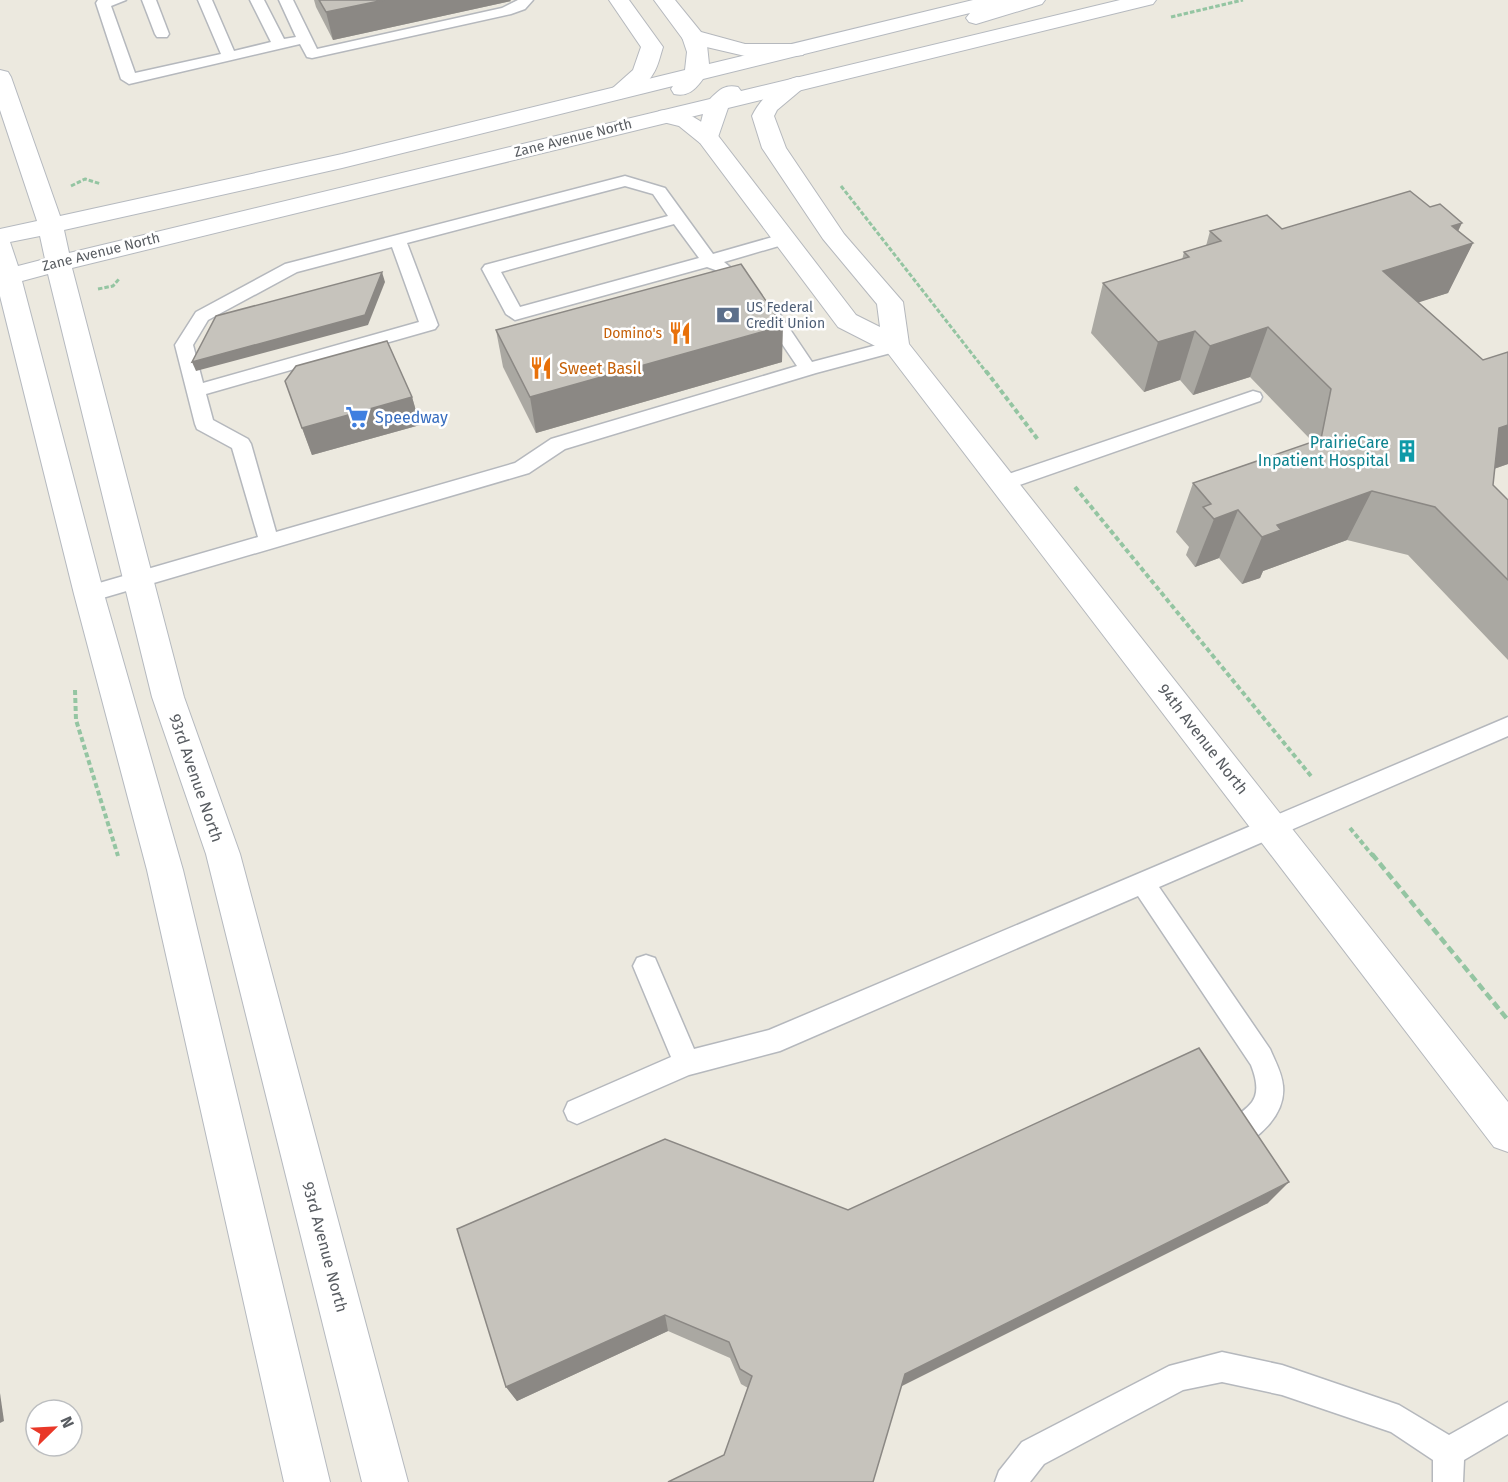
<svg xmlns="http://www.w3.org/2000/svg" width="1508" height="1482" viewBox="0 0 1508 1482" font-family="'Fira Sans',sans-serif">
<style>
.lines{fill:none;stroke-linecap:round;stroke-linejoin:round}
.lane-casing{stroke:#b5b8bd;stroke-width:3}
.street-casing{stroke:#b5b8bd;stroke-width:2}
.secondary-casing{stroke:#b5b9bf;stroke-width:2}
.path-far2{stroke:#94c5a2;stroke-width:3;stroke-dasharray:4.5 2;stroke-linecap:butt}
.path-far1{stroke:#94c5a2;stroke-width:4;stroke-dasharray:5 3;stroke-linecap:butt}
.path{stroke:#94c5a2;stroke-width:4.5;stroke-dasharray:8 4;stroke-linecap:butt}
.lane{fill:#fff;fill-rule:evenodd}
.street{fill:#fff;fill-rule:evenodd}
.secondary{fill:#fff;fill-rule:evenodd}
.wall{fill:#aaa8a2}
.shaded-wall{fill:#8b8884}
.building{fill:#c6c3bc;stroke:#8b8884;stroke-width:1.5}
.labels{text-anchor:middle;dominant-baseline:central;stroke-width:5;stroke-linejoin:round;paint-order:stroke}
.far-street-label{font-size:14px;fill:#585c61;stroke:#fff}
.far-service-label{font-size:14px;fill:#4e5e75;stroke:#fff;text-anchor:start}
.far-food-label{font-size:14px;fill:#c56008;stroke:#fff;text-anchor:end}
.food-label{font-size:16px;fill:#c56008;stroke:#fff;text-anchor:start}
.shop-label{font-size:16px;fill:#366cbe;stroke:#fff;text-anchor:start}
.culture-label{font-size:16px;fill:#0d838f;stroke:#fff;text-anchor:end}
.street-label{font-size:16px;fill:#585c61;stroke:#fff}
</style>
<rect width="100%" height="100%" fill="#ece9df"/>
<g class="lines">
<g class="lane-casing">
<g id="lane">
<path d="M98 0H126L111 6 135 73 221 54 198 0H212L234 51 271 42 250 0H264L284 39 296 37 279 0H293L317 49 502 8 518 0H533L525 9 511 14 312 58 307 57 300 44 129 84 121 79 96 3Z"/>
<path d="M142 0H156L169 34 167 37H157L155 34Z"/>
<path d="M625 176 665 188 713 254 783 234 791 239 789 243 724 262 730 267 727 271 721 272 707 267 515 320 506 314 482 269 485 265 668 216 653 194 625 186 407 243 438 325 435 329 206 394 213 420 248 439 251 444 276 532 515 463 551 439 797 366 758 308 761 304H773L812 362 896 340 905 346 902 350 816 373 565 449 529 473 89 602 82 600 79 594 82 588 258 537 232 448 197 429 195 424 175 345 196 312 285 264ZM674 224 699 258 520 307 501 272ZM392 247 419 322 203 383 193 345 208 320 297 272Z"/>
<path d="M1253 391 1260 393 1262 397 1260 401 1011 488H997L994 483 997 478Z"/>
<path d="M1508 717V736L1159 887 1270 1049C1275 1061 1282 1073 1283 1086 1286 1115 1258 1140 1233 1150L1223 1146 1220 1137C1233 1105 1270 1113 1251 1065L1138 896 780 1051 689 1075 577 1124 568 1120 564 1111 568 1102 671 1057 633 966 637 958 646 955 655 958 694 1049 769 1030Z"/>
<path d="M1222 1352 1282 1365 1399 1405 1449 1435 1508 1402V1434L1464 1460 1463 1482H1433V1460L1391 1432 1282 1395 1222 1382 1183 1390 1044 1464 1030 1482H995L999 1471 1022 1442 1169 1366Z"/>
</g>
</g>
<g class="street-casing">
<g id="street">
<path d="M609 0H629L663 47C660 56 658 67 653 74 645 88 624 102 609 99L606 94 633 70 641 47Z"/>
<path d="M654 0H675L701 32 745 44H795L803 45 806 50 803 55 795 56H745L685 42Z"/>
<path d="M797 77 805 79 808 84 777 110 774 116 786 148 844 234 903 302 909 344 1508 1102V1152L1494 1147 887 352 838 327 700 143 679 126 659 121 656 116 659 111C681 106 700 120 716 133L856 315 880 327 877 304 823 239 762 148 752 116C760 99 778 82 797 77Z"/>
</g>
</g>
<g class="secondary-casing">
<path id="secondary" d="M973 0H1045L1042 4 976 24 969 22 966 18 970 13 703 79C695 90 688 97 674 94L671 89 673 86 342 168 64 230 69 253 710 99C719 90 725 84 738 87L741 91 1120 0H1156L1153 4 728 108 716 143H700L697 138 703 114 72 268 184 697 240 854 408 1482H362L206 854 152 697 48 274 22 281 104 594 183 870 330 1482H284L147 870 74 594 0 296V229L37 221 0 110V70L8 72 11 77 60 216 342 154 685 70 687 52 682 37 685 32H701L707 45 709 64ZM40 236 45 259 18 266 10 242Z"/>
</g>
<g class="path-far2">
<path d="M1171 17 1243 0"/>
<path d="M71 186 85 179 101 184"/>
<path d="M841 186 987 373"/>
<path d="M98 289 113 286 119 279"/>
</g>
<g class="path-far1">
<path d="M986 371 1039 441"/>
<path d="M1075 487 1311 776"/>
<path d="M75 690 76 720 118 856"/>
<path d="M1350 828 1373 856"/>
</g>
<path class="path" d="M1372 854 1508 1020"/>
<use href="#lane" class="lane"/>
<use href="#street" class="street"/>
<use href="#secondary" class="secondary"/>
</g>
<g class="wall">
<path d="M314 0H510L511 1 333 40 316 7Z"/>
<path d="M1282 229 1458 231 1473 243 1448 293 1418 302 1483 360 1508 352V464L1494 469 1493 485 1508 500V660L1408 555 1347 540 1263 571 1260 578 1242 584 1219 558 1195 567 1186 555 1189 547 1176 532 1193 483 1309 443 1310 439 1250 377 1193 395 1180 380 1144 392 1091 333 1103 283 1182 260 1184 252 1206 246 1210 231Z"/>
<path d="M496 330 782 362 536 433 503 367Z"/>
<path d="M285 381 412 397 420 425 312 455Z"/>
<path d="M1268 1203 724 1455 748 1388 741 1384 730 1358 668 1331 517 1401 506 1387 848 1210Z"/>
</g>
<g class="shaded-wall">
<path d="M384 0H510L511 1 333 40 326 12Z"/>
<path d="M1462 223 1449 250 1473 243 1448 293 1361 321 1383 271 1452 226Z"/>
<path d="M382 272 385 282 368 325 196 371 192 362Z"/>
<path d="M783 326 782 362 536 433 530 397Z"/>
<path d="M1268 327 1250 377 1193 395 1210 346Z"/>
<path d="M1195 331 1180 380 1144 392 1158 342Z"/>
<path d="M412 397 420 425 312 455 302 428Z"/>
<path d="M1508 425V464L1470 477 1499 428Z"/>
<path d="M1372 491 1347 540 1263 571 1260 578 1242 584 1262 537 1277 525Z"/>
<path d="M1238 510 1219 558 1195 567 1214 519Z"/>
<path d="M1289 1182 1268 1203 898 1388 905 1374Z"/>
<path d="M665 1315 668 1331 517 1401 506 1387Z"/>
<path d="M0 1393 4 1421 0 1423Z"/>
</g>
<g class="building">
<path d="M319 0H384L326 12Z"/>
<path d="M1410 191 1430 207 1440 204 1462 223 1452 226 1473 243 1383 271 1483 360 1508 352V425L1499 428 1493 485 1508 500V580L1435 507 1372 491 1277 525 1281 530 1262 537 1238 510 1214 519 1203 507 1211 504 1193 483 1321 439 1331 389 1268 327 1210 346 1195 331 1158 342 1103 283 1189 257 1184 252 1221 241 1210 231 1267 215 1282 229Z"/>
<path d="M741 264 783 326 530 397 496 330Z"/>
<path d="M382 272 365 315 192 362 216 316Z"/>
<path d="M387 341 412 397 302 428 285 381 296 366Z"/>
<path d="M1199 1048 1289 1182 905 1374 873 1482H668L724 1455 752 1376 740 1369 729 1342 665 1315 506 1387 457 1229 665 1139 848 1210Z"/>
</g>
<defs>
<g id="bank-bare" transform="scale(1.8)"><path d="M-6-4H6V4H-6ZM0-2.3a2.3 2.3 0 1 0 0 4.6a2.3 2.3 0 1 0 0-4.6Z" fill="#5c6f8a" stroke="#fff" stroke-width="2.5" paint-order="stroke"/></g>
<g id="restaurant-bare" transform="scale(1.8)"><path d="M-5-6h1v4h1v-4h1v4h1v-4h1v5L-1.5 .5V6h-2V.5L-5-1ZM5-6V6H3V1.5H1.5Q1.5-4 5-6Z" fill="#e8710a" stroke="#fff" stroke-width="2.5" paint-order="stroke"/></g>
<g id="supermarket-bare" transform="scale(1.8)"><path d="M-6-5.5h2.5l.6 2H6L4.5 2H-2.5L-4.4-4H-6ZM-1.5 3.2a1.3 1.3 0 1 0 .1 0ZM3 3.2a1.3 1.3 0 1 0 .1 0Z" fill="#3f7fe0" stroke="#fff" stroke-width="2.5" paint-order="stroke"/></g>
<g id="building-bare" transform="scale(1.8)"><path d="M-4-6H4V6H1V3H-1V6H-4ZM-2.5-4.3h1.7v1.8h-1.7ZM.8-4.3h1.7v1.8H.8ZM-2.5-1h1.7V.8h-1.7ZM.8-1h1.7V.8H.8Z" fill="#0f9aa8" stroke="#fff" stroke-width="2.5" paint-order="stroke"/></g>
</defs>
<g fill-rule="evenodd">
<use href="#bank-bare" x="728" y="315"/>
<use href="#restaurant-bare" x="680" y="333"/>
<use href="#restaurant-bare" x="541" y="368"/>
<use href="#supermarket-bare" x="357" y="417"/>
<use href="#building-bare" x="1407" y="451"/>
</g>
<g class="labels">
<g class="far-street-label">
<text transform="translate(573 138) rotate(-14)">Zane Avenue North</text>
<text transform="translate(101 252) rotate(-14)">Zane Avenue North</text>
</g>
<g class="far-service-label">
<text x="746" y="307">US Federal<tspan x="746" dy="16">Credit Union</tspan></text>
</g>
<g class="far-food-label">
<text x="662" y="333">Domino's</text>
</g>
<g class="food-label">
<text x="559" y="368">Sweet Basil</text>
</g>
<g class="shop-label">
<text x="375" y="417">Speedway</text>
</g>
<g class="culture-label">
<text x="1389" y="442">PrairieCare<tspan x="1389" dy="18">Inpatient Hospital</tspan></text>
</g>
<g class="street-label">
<text transform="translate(1203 739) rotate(52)">94th Avenue North</text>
<text transform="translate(196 778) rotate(71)">93rd Avenue North</text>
<text transform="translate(325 1247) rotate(75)">93rd Avenue North</text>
</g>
</g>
<g transform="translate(54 1428) rotate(66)"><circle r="28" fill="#ffffff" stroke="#bcbec0" stroke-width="1.5"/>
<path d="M0-4.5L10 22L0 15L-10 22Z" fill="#e93828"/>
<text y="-9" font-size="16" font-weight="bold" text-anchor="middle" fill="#585c61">N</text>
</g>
</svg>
